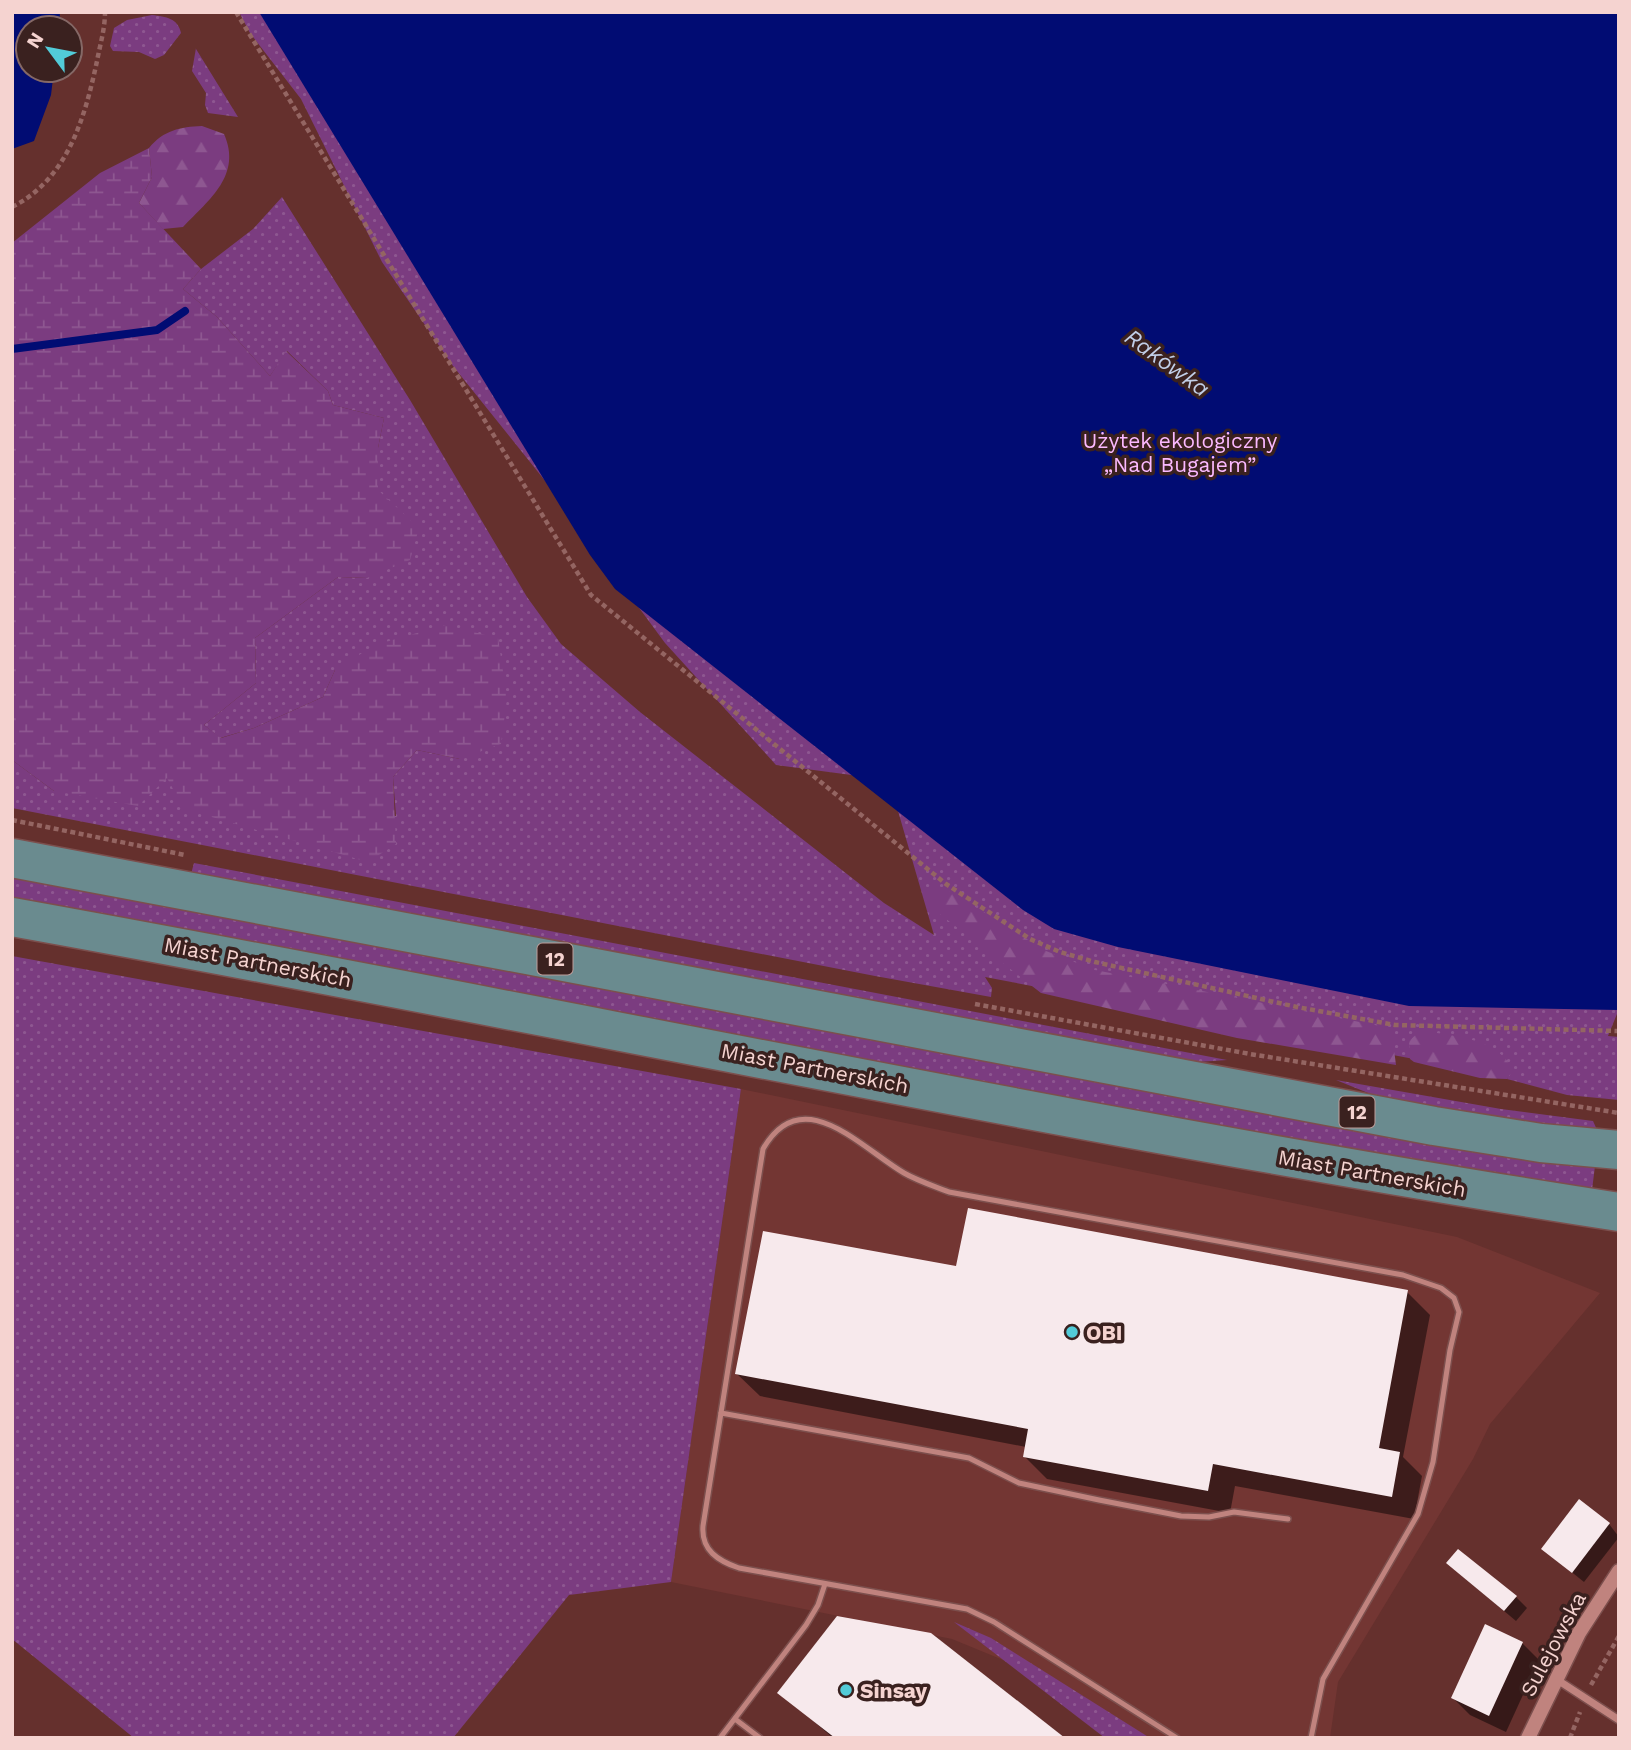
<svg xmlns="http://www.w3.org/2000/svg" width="1631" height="1750" viewBox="0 0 1631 1750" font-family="'Work Sans',sans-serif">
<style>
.built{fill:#733633}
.grass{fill:url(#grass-dots)}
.forest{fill:url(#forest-firs)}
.wetland{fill:url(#wetland-marsh)}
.water{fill:#010c73}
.shadow{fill:#0007}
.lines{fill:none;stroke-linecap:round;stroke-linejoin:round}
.stream{stroke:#010c73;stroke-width:8}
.building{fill:#f7e9ec}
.service-casing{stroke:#7c4f4d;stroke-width:8}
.minor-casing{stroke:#7c4f4d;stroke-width:10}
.secondary-casing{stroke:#7c4f4d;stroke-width:17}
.primary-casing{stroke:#7c4f4d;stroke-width:41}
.path{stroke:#946562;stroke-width:4.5;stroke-dasharray:5 3.5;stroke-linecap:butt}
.service{stroke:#c0837e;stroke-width:5}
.minor{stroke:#c0837e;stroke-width:7}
.secondary{stroke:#c0837e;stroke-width:14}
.primary{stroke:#6a8b8f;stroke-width:38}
.poi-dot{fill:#52cbd8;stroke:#3a211f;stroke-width:2.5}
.labels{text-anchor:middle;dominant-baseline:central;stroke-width:7;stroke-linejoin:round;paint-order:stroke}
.shield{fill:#3a211f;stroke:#bd9e9b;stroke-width:2}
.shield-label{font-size:19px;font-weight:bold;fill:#f5d3d0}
.park-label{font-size:21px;fill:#fbb9ff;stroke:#3a211f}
.street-label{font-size:21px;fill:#f5d3d0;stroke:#3a211f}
.poi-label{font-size:21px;font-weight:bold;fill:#f5d3d0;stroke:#3a211f;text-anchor:start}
.water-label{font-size:23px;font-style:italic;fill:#c1cee8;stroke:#3a211f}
</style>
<defs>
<pattern id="grass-dots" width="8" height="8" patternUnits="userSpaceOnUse" patternTransform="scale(1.75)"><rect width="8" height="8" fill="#7b3c80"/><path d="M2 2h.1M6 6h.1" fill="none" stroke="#8e5791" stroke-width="1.8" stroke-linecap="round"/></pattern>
<pattern id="forest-firs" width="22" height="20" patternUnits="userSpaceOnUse" patternTransform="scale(1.75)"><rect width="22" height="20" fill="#7b3c80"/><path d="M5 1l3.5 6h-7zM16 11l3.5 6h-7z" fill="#8e5791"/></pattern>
<pattern id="wetland-marsh" width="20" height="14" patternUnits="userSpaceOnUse" patternTransform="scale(1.75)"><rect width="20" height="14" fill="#7b3c80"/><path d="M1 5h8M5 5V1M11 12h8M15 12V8" fill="none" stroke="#8e5791"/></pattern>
</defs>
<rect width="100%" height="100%" fill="#65302d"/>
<path class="built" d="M741 1089 1457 1237 1600 1293 1490 1424 1473 1459 1338 1682 1330 1738H1126L1008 1662 952 1639 671 1582Z"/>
<g class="grass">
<path d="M239 12H1619V1009L1608 1036 1619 1037V1100L1567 1095 1507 1079 1508 1077 985 977 992 988 991 997 875 976 12 808V760L54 791 167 778 396 816 393 777 417 750 460 759 335 670 323 697 254 728 220 738 204 725 256 683 255 638 338 577 367 578 378 490V448L384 418 333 405 328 391 287 351 270 376 217 317 183 289 201 269 253 229 282 197 410 400 527 597 561 644 640 712 884 903 934 935 889 780 776 765 665 643 550 487 453 366 382 262 301 99 250 33Z"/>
<path d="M152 15C166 17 178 18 181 33L164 55 155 59 139 52 113 51 110 46 114 28 127 20Z"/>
<path d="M196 48V49L238 117 208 113 205 105 206 93 192 71Z"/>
<path d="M194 863 1227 1060 1183 1063 191 874Z"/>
<path d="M12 874 1595 1166 1592 1190 1268 1138 574 1003 12 899Z"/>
<path d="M12 956 741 1089 671 1582 569 1595 453 1738H134L12 1639Z"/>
<path d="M1336 1080 1501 1109 1593 1121 1598 1132 1456 1114 1383 1099Z"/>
<path d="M954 1622 991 1638 1150 1738H1105Z"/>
</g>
<g class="forest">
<path d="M202 126 224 134C242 175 210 199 183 227L163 229 139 203 152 177 149 148C164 130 180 127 202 126Z"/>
<path d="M943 887 1046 951 1095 970 1380 1026 1392 1034 1396 1065 1237 1038 1041 993 932 908 924 898 929 891Z"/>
<path d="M1421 1030C1454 1037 1497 1037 1513 1070L1507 1079 1480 1078 1414 1062 1410 1059 1409 1041Z"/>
</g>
<path class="wetland" d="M149 148 152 177 139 203 201 269 183 289 217 317 270 376 286 351 328 391 333 405 384 418 378 448V490L419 528 410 560 367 578 338 577 255 638 256 683 204 725 221 738 254 728 323 697 335 670 375 645 445 625 498 638 507 698 501 744 460 759 417 750 393 777 396 844 368 862 184 809 167 778 138 806 54 791 12 760V243L100 173Z"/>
<g class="water">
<path d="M12 12H60L59 28H28V70H54L51 95 34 141 12 149Z"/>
<path d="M259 12H1619V1010L1409 1006 1118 947 1054 929 1023 910 615 589 590 555Z"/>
</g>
<g class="shadow">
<path d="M958 1268 1407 1292 1430 1315 1403 1457 1422 1476 1414 1519 1235 1486 1230 1513 1047 1479 1024 1456 1026 1447 760 1396 737 1374Z"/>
<path d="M1609 1524 1619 1537 1584 1582 1543 1549Z"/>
<path d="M1460 1574 1516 1597 1527 1608 1516 1621Z"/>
<path d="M1522 1643 1539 1660 1506 1732 1470 1715 1453 1698Z"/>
<path d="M780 1692 1063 1738H833Z"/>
</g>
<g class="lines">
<path class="stream" d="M12 349 157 330 185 311"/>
</g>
<g class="building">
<path d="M968 1208 1408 1290 1379 1448 1400 1452 1392 1497 1213 1464 1208 1491 1023 1457 1028 1429 735 1374 763 1231 956 1266Z"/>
<path d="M1579 1499 1610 1523 1572 1573 1541 1549Z"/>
<path d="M1458 1549 1517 1596 1504 1611 1446 1563Z"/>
<path d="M837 1616 931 1633 1065 1738H835L777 1693Z"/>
<path d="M1485 1624 1523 1642 1489 1716 1451 1698Z"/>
</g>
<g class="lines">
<g class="service-casing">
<g id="service">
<path d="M721 1413 969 1458 1019 1483 1099 1500 1181 1516 1209 1517 1234 1512 1288 1519"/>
<path d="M735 1719 760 1738"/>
<path d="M720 1738 806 1625 818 1605 825 1584"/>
<path d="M1177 1738 994 1622 967 1609 739 1568C718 1561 701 1550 703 1526L763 1149C802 1081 860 1147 904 1173 918 1181 934 1186 949 1192L1403 1275 1441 1288 1454 1298 1459 1312 1450 1350 1433 1462 1418 1514 1323 1679 1311 1738"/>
</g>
</g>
<g class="minor-casing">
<path id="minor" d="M1556 1679 1619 1720"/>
</g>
<g class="secondary-casing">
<path id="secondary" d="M1528 1738 1579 1633 1619 1571"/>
</g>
<g class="primary-casing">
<g id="primary">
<path d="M12 858 1434 1126 1541 1143 1619 1150"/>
<path d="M12 917C548 1013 1081 1129 1619 1212"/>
</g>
</g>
<g class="path">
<path d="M236 12 591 595 946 884 1030 939 1060 952 1095 962 1297 1007 1395 1025 1619 1031"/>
<path d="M12 207C68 179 85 117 97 61 100 45 105 29 105 12"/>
<path d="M12 820 185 855"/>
<path d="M975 1004 1250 1054 1619 1113"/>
<path d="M1591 1685 1619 1636"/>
<path d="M1570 1738 1580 1712"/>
</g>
<use href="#service" class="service"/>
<use href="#minor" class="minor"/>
<use href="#secondary" class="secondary"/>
<use href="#primary" class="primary"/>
</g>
<g class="poi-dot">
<circle cx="1072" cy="1332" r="7"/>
<circle cx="846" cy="1690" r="7"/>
</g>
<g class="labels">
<g class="shield">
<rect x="537.5" y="943.5" width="35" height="31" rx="5"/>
<rect x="1339.5" y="1096.5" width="35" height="31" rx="5"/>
</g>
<g class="shield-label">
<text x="555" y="959">12</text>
<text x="1357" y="1112">12</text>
</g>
<g class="park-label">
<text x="1180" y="440">Użytek ekologiczny<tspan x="1180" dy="24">„Nad Bugajem”</tspan></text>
</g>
<g class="street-label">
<text transform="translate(258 962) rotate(11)">Miast Partnerskich</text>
<text transform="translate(815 1068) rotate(11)">Miast Partnerskich</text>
<text transform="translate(1372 1173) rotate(10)">Miast Partnerskich</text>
<text transform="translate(1553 1644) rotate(-62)">Sulejowska</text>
</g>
<g class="poi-label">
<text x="1086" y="1332">OBI</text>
<text x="860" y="1690">Sinsay</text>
</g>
<g class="water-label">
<text transform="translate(1167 363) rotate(36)">Rakówka</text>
</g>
</g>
<rect width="1631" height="1750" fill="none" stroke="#f5d3d0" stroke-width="28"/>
<g transform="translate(49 49) rotate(302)"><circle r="33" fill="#3a211f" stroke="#856866" stroke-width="2"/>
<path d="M0-5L12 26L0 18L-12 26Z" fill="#52cbd8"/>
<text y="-10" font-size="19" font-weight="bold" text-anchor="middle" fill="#f5d3d0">N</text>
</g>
</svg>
